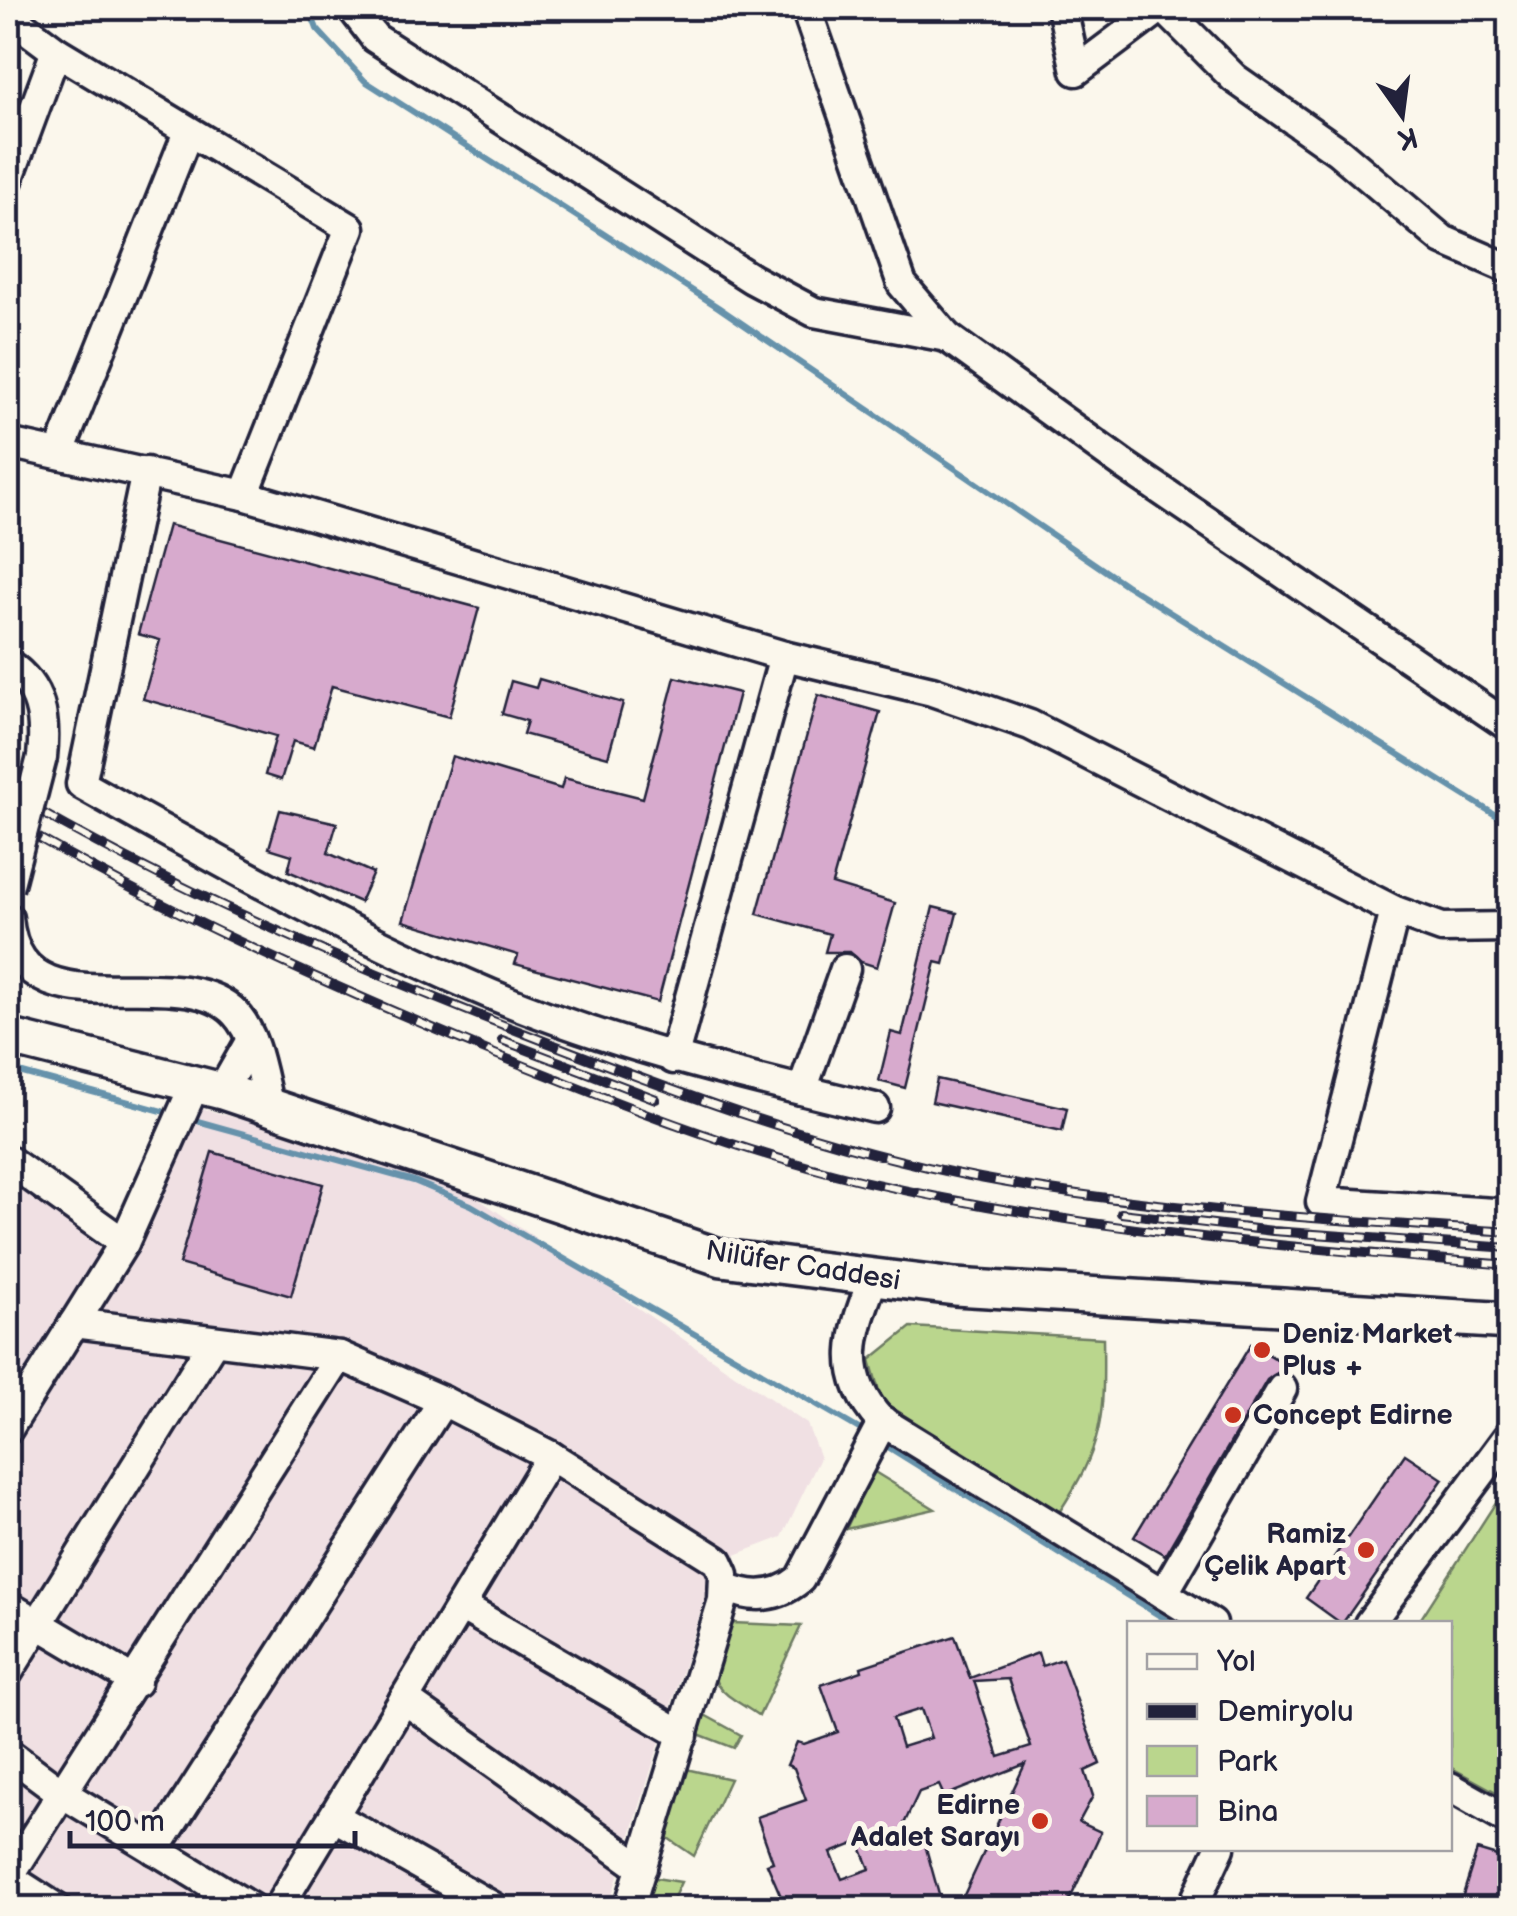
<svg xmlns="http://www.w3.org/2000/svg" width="1517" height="1916" viewBox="0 0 1517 1916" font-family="'Balsamiq Sans',sans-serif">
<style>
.built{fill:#f0e0e3}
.green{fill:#bad68d;stroke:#6e7c64;stroke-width:2.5}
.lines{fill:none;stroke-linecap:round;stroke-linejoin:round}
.stream{stroke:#6692ab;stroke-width:6}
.building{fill:#d7aacd;stroke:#22223b;stroke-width:2.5;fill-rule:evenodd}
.minor-casing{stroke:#22223b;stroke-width:35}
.major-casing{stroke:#22223b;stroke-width:42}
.minor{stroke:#fbf7ec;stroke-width:28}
.major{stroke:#fbf7ec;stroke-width:35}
.rail-casing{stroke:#22223b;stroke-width:10}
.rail{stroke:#fbf7ec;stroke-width:6;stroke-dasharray:19;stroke-linecap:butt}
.minor-bridge-casing{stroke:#22223b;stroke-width:35;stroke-linecap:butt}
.minor-bridge{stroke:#fbf7ec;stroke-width:28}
.poi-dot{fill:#c8321e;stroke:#fbf7ec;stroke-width:4}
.labels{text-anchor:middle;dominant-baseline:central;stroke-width:10;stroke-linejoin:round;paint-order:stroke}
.street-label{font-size:28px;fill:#22223b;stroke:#fbf7ec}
.poi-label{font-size:28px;font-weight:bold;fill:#22223b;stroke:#fbf7ec;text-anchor:start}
</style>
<rect width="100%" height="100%" fill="#fbf7ec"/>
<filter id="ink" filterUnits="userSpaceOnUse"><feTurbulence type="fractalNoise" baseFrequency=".01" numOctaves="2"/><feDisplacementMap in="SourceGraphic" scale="20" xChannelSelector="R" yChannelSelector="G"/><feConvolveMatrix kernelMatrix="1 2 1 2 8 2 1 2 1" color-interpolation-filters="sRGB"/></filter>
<g filter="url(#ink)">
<path class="built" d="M197 1107 451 1180 807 1424 820 1458 782 1537 730 1557 707 1591 608 1908H8V1160L124 1243Z"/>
<g class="green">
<path d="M911 1327 1103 1338C1104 1419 1104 1444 1058 1514L882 1401 870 1360Z"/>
<path d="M873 1471 935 1509 846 1529Z"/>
<path d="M1509 1482 1510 1799H1509L1450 1767V1624L1418 1623Z"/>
<path d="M732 1623 801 1626 759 1716C730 1695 704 1690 716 1650 720 1638 722 1631 732 1623Z"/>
<path d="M701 1713 741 1735 734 1748 693 1732Z"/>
<path d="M686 1769 730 1779 694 1856 662 1834 681 1770Z"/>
<path d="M649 1877 681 1882 669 1908H640Z"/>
</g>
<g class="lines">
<g class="stream">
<path d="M309 8 317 29 365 81 718 307 1126 585 1510 824"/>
<path d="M8 1069 162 1111"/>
<path d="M194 1120 414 1181 471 1205 866 1433"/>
<path d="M880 1442 1173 1624"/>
</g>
</g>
<g class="building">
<path d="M168 525 479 608 449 717 332 686 314 747 293 741 281 780 265 775 276 736 143 699 160 640 138 634Z"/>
<path d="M675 677 739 693 658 1002 515 964 518 955 403 921 452 756 561 789 564 778 643 798Z"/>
<path d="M539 679 623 703 608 757 523 734 527 721 502 714 511 681 536 688Z"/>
<path d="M818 695 880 712 832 884 895 903 877 967 861 962 850 952H825L830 934 757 914Z"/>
<path d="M280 810 337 823 328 853 373 873 360 902 288 871 292 855 269 848Z"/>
<path d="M933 907 957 913 944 964 936 962 905 1088 879 1081 891 1032 902 1035Z"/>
<path d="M937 1079 1067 1108 1062 1131 932 1102Z"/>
<path d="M212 1152 323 1184 291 1296 179 1264Z"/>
<path d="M1251 1344 1288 1366 1267 1380 1165 1555 1134 1537Z"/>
<path d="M1405 1454 1443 1479 1342 1624 1306 1598Z"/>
<path d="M955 1636 970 1678 1038 1653 1042 1666 1062 1659 1100 1764 1085 1771 1093 1796 1079 1822 1101 1832 1066 1908H958L1025 1764 944 1796 939 1785 919 1792 903 1826 911 1845 924 1841 941 1902 925 1908H786L767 1864 773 1862 757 1817 806 1800 794 1768 787 1765 797 1742 804 1744 838 1732 821 1685 862 1671 861 1667ZM1008 1679 1031 1747 999 1757 974 1681ZM921 1709 931 1738 902 1747 893 1718ZM859 1842 870 1869 842 1879 831 1853Z"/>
<path d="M1477 1850 1510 1860V1908H1459Z"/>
</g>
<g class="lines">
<g class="minor-casing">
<g id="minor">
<path d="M352 8 375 38 752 279 814 312 947 337"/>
<path d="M806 8 902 284 947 337 1124 465 1510 727"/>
<path d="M1062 8 1076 71 1160 8"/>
<path d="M1164 8 1234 78 1338 151 1443 240 1510 269"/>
<path d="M8 15 56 51 350 228 244 495"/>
<path d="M8 180 56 51"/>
<path d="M8 443 244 495 784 656 932 691 1030 725 1395 911 1442 928 1510 927"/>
<path d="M59 454 188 132"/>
<path d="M146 472 81 784C207 855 334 926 467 984 597 1042 737 1075 875 1108"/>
<path d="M8 664C42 687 46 719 42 757"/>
<path d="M1395 911 1321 1202 1510 1214"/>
<path d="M8 918C19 1040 177 953 235 1013 257 1036 261 1077 269 1107"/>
<path d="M673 1059 784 656"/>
<path d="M802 1090 845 969"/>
<path d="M222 1091 251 1040"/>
<path d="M8 1160 124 1243"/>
<path d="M873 1279C852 1333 838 1374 880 1420L1212 1624"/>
<path d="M74 1323 340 1356 443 1401 551 1456 718 1561 724 1574 723 1600 629 1908"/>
<path d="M8 1429 124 1243 195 1084"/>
<path d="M726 1587C752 1599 777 1598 800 1579L883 1421"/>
<path d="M1163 1594 1282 1389"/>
<path d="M8 1606 136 1682"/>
<path d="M461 1606 683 1735"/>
<path d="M1369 1624 1510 1434"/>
<path d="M8 1672 213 1342"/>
<path d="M404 1699 642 1868"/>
<path d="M8 1753 62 1793 251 1908"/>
<path d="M1450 1787 1510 1821"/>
<path d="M335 1817 495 1908"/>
<path d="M155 1850 443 1401"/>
<path d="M8 1877 56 1908"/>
<path d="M8 1878 340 1356"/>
<path d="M278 1908 551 1456"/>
<path d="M1192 1908 1220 1848"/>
</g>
</g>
<g class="major-casing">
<path id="major" d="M8 1037 222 1091 722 1258 955 1287 1510 1321"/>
</g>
<use href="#minor" class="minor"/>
<use href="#major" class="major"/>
<g class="rail-casing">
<g id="rail">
<path d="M8 793C172 890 348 964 526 1034 674 1092 823 1148 980 1178 1154 1211 1333 1219 1510 1232"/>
<path d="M8 820C164 912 328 985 495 1054 614 1102 738 1152 863 1181 1076 1230 1292 1248 1510 1265"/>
<path d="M502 1040 656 1099"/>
<path d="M1121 1213 1273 1231 1510 1248"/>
</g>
</g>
<use href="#rail" class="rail"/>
<g class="minor-bridge-casing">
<path id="minor-bridge" d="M8 888 42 757"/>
</g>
<use href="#minor-bridge" class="minor-bridge"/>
</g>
</g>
<g class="poi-dot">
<circle cx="1262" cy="1350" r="10"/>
<circle cx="1233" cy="1415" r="10"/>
<circle cx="1366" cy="1550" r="10"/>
<circle cx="1040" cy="1821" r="10"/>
</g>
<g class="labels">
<g class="street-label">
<text transform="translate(803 1266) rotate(9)">Nilüfer Caddesi</text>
</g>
<g class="poi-label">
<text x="1282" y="1334">Deniz Market<tspan x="1282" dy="32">Plus +</tspan></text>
<text x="1253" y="1415">Concept Edirne</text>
<text x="1346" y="1534" text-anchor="end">Ramiz<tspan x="1346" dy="32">Çelik Apart</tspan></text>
<text x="1020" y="1805" text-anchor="end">Edirne<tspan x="1020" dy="32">Adalet Sarayı</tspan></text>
</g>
</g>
<rect width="1517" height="1916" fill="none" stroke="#fbf7ec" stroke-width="40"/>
<rect x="20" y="20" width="1477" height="1876" fill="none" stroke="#22223b" stroke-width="4" filter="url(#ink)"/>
<rect x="1127" y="1621" width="325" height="230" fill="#fbf7ec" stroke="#a4a2a5" stroke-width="2.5"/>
<rect x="1147" y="1654" width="50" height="15" fill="#fbf7ec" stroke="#a4a2a5" stroke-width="2.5"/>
<text x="1217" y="1671" font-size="30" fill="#22223b">Yol</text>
<rect x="1147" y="1704" width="50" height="15" fill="#22223b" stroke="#a4a2a5" stroke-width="2.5"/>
<text x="1217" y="1721" font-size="30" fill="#22223b">Demiryolu</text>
<rect x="1147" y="1746" width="50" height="30" fill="#bad68d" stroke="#a4a2a5" stroke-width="2.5"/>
<text x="1217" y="1771" font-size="30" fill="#22223b">Park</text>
<rect x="1147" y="1796" width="50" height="30" fill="#d7aacd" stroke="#a4a2a5" stroke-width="2.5"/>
<text x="1217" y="1821" font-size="30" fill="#22223b">Bina</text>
<g transform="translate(1402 115) rotate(166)" stroke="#fbf7ec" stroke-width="8" paint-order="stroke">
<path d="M0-8L18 38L0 25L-18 38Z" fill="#22223b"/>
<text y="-15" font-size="28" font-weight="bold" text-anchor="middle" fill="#22223b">K</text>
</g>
<path d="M70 1831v15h285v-15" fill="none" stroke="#22223b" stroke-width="5"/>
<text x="85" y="1831" font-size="30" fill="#22223b" stroke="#fbf7ec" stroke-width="8" paint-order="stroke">100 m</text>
</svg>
